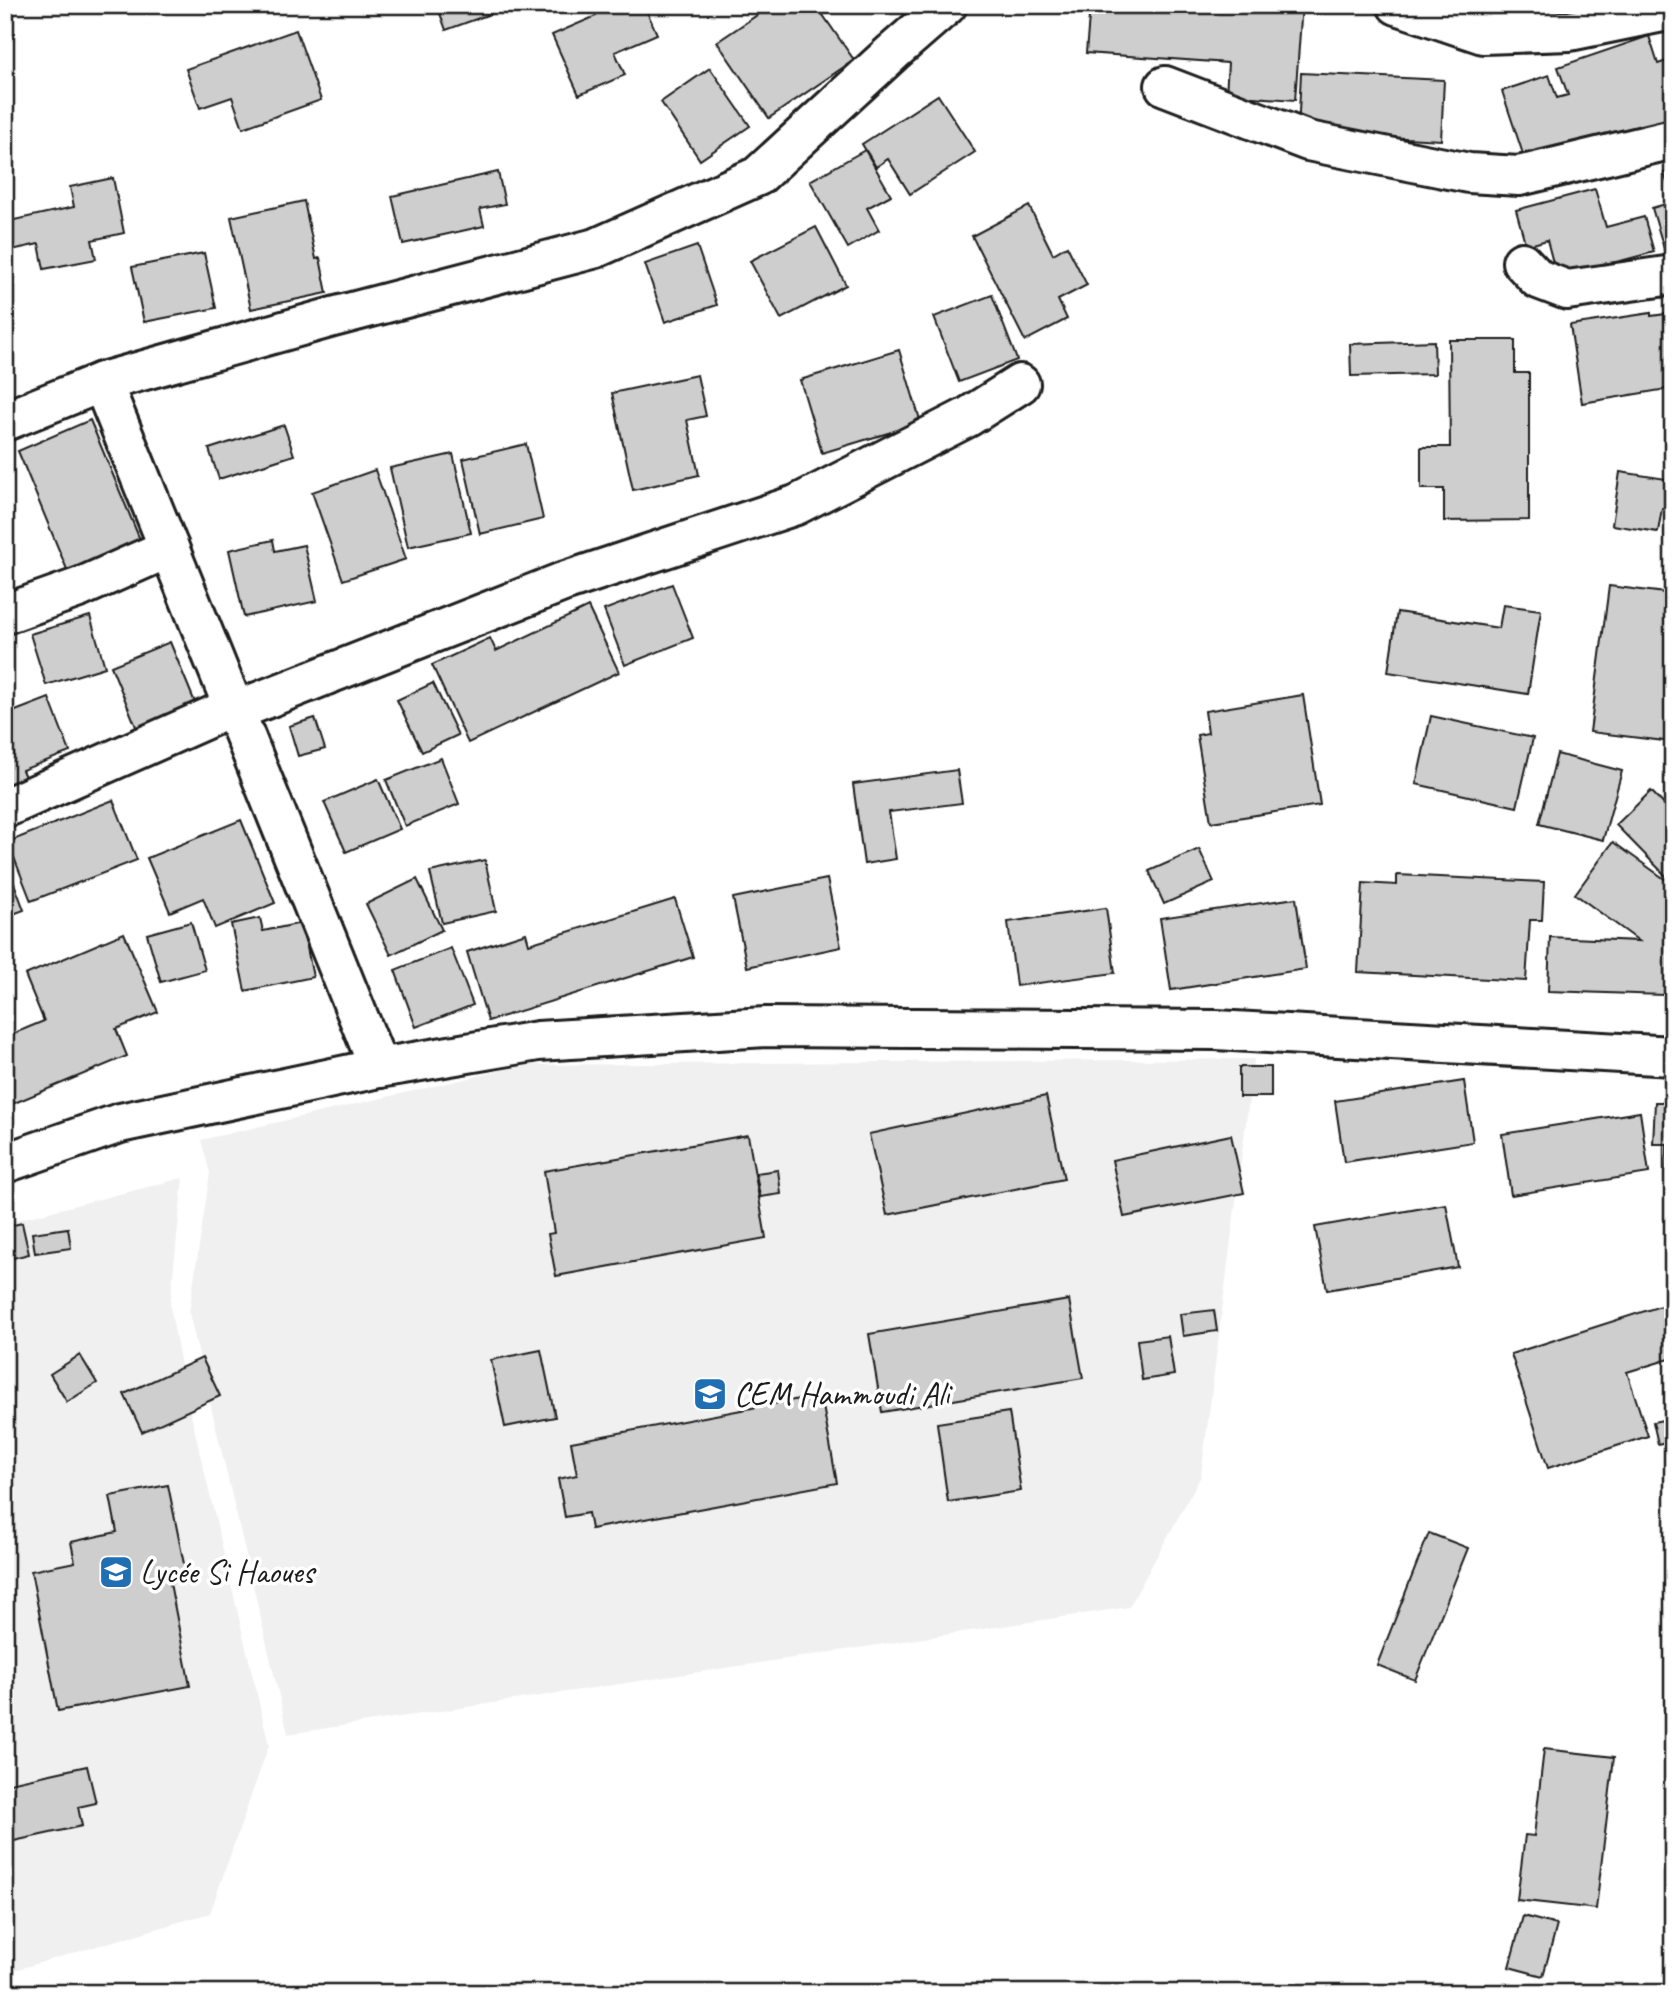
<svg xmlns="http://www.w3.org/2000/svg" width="1678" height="1998" viewBox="0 0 1678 1998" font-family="Caveat,sans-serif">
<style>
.built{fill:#f0f0f0}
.building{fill:#cecece;stroke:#1c1c1c;stroke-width:2}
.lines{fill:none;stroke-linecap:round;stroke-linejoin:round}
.street-casing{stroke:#1c1c1c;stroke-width:44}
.secondary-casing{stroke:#1c1c1c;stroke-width:44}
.street{stroke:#fff;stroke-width:38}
.secondary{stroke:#fff;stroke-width:38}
.labels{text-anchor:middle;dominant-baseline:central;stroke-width:7;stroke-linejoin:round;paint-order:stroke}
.poi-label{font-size:33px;fill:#1c1c1c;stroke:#fff;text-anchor:start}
</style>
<rect width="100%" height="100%" fill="#fff"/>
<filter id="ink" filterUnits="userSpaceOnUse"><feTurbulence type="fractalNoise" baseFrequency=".0143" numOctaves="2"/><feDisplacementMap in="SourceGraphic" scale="14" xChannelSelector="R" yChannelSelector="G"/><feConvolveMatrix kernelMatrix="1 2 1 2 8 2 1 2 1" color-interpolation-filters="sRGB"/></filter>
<g filter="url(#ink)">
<g class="built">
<path d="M1254 1059 1201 1476 1129 1607 288 1734 189 1313 210 1173 201 1140 526 1065Z"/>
<path d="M183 1178 170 1306 187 1398 269 1745 210 1913 5 1973V1223Z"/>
</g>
<g class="building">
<path d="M437 5H500L501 10 446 30Z"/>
<path d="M592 5H644L657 34 615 52 625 75 579 95 552 35 596 16Z"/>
<path d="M772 5H816L854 60 769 118 717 42Z"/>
<path d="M1090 5H1302L1295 100 1226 95 1228 63 1086 53Z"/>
<path d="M296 30 321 100 243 128 232 97 200 108 186 69Z"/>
<path d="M1649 36 1658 64 1673 59V117L1527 166 1502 91 1549 75 1557 98 1568 95 1558 67Z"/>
<path d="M710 68 750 126 700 160 661 102Z"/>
<path d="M1301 73 1444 80 1441 140 1298 132Z"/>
<path d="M938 95 975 152 910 194 888 159 876 167 862 144Z"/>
<path d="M865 150 891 195 867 208 879 230 848 248 810 181Z"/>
<path d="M1673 171V201L1664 173Z"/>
<path d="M498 172 505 204 480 209 484 226 403 244 392 196Z"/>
<path d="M113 178 124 233 92 240 96 259 44 269 39 244 7 251 5 222 74 207 70 187Z"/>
<path d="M1595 189 1606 227 1644 217 1654 252 1557 278 1547 240 1526 246 1516 210Z"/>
<path d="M304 201 316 259 320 258 327 293 251 309 231 217Z"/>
<path d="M1672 202 1673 261 1668 262 1652 208Z"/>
<path d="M1029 206 1053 254 1067 246 1087 285 1058 300 1067 319 1025 341 972 236Z"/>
<path d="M816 227 846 285 781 319 750 261Z"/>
<path d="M697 246 717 305 665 322 645 264Z"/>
<path d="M204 253 216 308 144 322 132 267Z"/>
<path d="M992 295 1017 360 959 382 934 317Z"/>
<path d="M1651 313V316L1673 313V388L1582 403 1570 325Z"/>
<path d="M1449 340H1515V373H1529V520L1444 521V489H1421V447H1450Z"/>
<path d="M1434 341 1435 374 1351 376 1350 344Z"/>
<path d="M899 350 921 423 822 453 800 380Z"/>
<path d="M697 375 706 416 687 420 699 475 633 490 612 393Z"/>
<path d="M90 420 141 542 68 572 18 451Z"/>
<path d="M284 425 294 455 219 479 209 449Z"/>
<path d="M526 444 543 519 480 534 463 459Z"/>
<path d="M453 454 471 533 408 547 390 468Z"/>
<path d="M375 470 406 559 343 580 312 492Z"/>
<path d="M1620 472 1673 480V509L1662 508 1658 532 1612 525Z"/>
<path d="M273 540 275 551 304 545 317 601 244 617 229 550Z"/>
<path d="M672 584 693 638 625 665 604 610Z"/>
<path d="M1609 586 1673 594V742L1590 732Z"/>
<path d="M1503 605 1541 610 1528 694 1388 672 1397 612 1499 628Z"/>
<path d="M588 607 619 672 468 743 432 665 490 638 496 651Z"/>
<path d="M90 616 105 667 46 685 30 634Z"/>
<path d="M170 642 196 705 137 729 111 666Z"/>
<path d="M433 683 458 735 422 752 397 700Z"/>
<path d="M1303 695 1320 805 1211 822 1197 735 1208 733 1205 711Z"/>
<path d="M49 698 70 752 22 770 27 782 5 790V758L14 754 5 730V715Z"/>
<path d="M1431 716 1533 738 1517 807 1416 784Z"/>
<path d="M315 718 325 749 298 756 289 726Z"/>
<path d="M1557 754 1622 771 1603 840 1539 824Z"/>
<path d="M441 758 459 804 405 826 386 780Z"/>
<path d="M957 770 962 803 889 812 896 859 864 864 853 784Z"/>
<path d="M378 779 400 829 346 852 324 802Z"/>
<path d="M1651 791 1673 814V877L1670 880 1616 825Z"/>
<path d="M113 800 137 860 31 901 8 842Z"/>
<path d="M241 820 275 903 215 928 203 898 170 912 147 858Z"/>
<path d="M1613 842 1673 885V983L1664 995 1548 991 1550 937 1639 941 1575 894Z"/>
<path d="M1199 849 1214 882 1164 904 1149 871Z"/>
<path d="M5 859 24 910 5 917Z"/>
<path d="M485 860 496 911 442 923 430 872Z"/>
<path d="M1397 875 1544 882 1542 920H1530L1526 981 1358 972 1363 883 1397 885Z"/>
<path d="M417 879 442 930 391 955 366 904Z"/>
<path d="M827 879 841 947 747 967 733 898Z"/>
<path d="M1296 898 1306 969 1171 990 1160 918Z"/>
<path d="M675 899 693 957 488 1021 467 952 526 933 529 944Z"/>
<path d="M1106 908 1115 973 1016 986 1008 922Z"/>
<path d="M260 918 263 931 302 923 313 977 245 991 231 924Z"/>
<path d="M191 922 205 970 161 982 147 934Z"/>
<path d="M124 933 158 1012 116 1029 127 1056 5 1107V1037L44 1021 25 975Z"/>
<path d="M451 948 473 1005 416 1027 395 970Z"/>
<rect x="1239" y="1067" width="32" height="30"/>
<path d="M1464 1081 1473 1142 1344 1162 1335 1101Z"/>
<path d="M1046 1096 1064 1179 887 1215 869 1134Z"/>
<path d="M1655 1102H1673V1178H1666L1667 1144H1653Z"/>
<path d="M1640 1112 1649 1173 1511 1195 1502 1134Z"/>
<path d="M748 1135 766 1238 556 1276 548 1234 554 1233 544 1171Z"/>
<path d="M1231 1135 1244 1193 1124 1217 1112 1160Z"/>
<path d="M778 1170 781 1194 760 1197 756 1173Z"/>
<path d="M1446 1204 1458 1267 1327 1290 1315 1227Z"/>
<path d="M22 1223 29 1254 5 1260V1227Z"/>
<path d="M68 1228 71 1248 35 1253 32 1233Z"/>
<path d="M1069 1300 1083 1378 882 1412 869 1334Z"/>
<path d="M1673 1302V1358L1627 1372 1648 1436 1548 1468 1511 1354Z"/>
<path d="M1214 1310 1217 1331 1183 1336 1180 1314Z"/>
<path d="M1168 1336 1174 1375 1142 1380 1137 1340Z"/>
<path d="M541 1350 555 1417 505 1427 491 1360Z"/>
<path d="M80 1355 97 1383 67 1402 50 1374Z"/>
<path d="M202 1358 220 1396 142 1432 124 1394Z"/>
<path d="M821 1395 837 1483 591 1529 588 1513 565 1517 558 1479 577 1475 571 1442Z"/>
<path d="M1009 1412 1021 1491 948 1502 937 1423Z"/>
<path d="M1673 1418V1440L1658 1444 1653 1422Z"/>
<path d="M168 1485 187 1579 170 1583 190 1686 58 1711 31 1571 75 1562 71 1542 117 1532 110 1496Z"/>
<path d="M1429 1533 1468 1548 1415 1680 1377 1665Z"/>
<path d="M1544 1749 1614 1757 1596 1909 1517 1900 1525 1835 1534 1836Z"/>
<path d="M87 1766 96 1803 78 1807 82 1826 5 1843V1784Z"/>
<path d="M1523 1916 1557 1925 1543 1976 1509 1967Z"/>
</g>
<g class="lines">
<g class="street-casing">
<g id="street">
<path d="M1397 5 1483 34 1570 31 1673 10"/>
<path d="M1165 86 1308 141 1469 173 1519 176 1673 139"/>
<path d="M1522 262 1538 279 1567 290 1673 275"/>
<path d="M102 382 333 317 596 248 758 176 893 52 947 5"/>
<path d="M5 421 102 382 379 1068"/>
<path d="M5 614 81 587 169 548"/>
<path d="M235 711 563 582 796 505 968 417 1020 384"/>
<path d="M5 808 233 707"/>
</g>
</g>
<g class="secondary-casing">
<path id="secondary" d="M5 1163 120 1123 379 1068 538 1041 766 1027 1216 1030 1673 1056"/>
</g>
<use href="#street" class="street"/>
<use href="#secondary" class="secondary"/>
</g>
</g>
<defs>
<g id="school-square" transform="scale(1.75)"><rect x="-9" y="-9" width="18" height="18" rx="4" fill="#1f6fb2" stroke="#fff"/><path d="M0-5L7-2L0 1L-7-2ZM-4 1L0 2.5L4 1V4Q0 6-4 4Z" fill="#fff"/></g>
</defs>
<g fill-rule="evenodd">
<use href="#school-square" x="710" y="1394"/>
<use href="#school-square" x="116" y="1572"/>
</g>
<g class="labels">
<g class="poi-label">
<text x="734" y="1394">CEM Hammoudi Ali</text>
<text x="140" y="1572">Lycée Si Haoues</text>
</g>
</g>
<rect width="1678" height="1998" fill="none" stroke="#fff" stroke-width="28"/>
<rect x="14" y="14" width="1650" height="1970" fill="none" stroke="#1c1c1c" stroke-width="2.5" filter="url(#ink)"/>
</svg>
